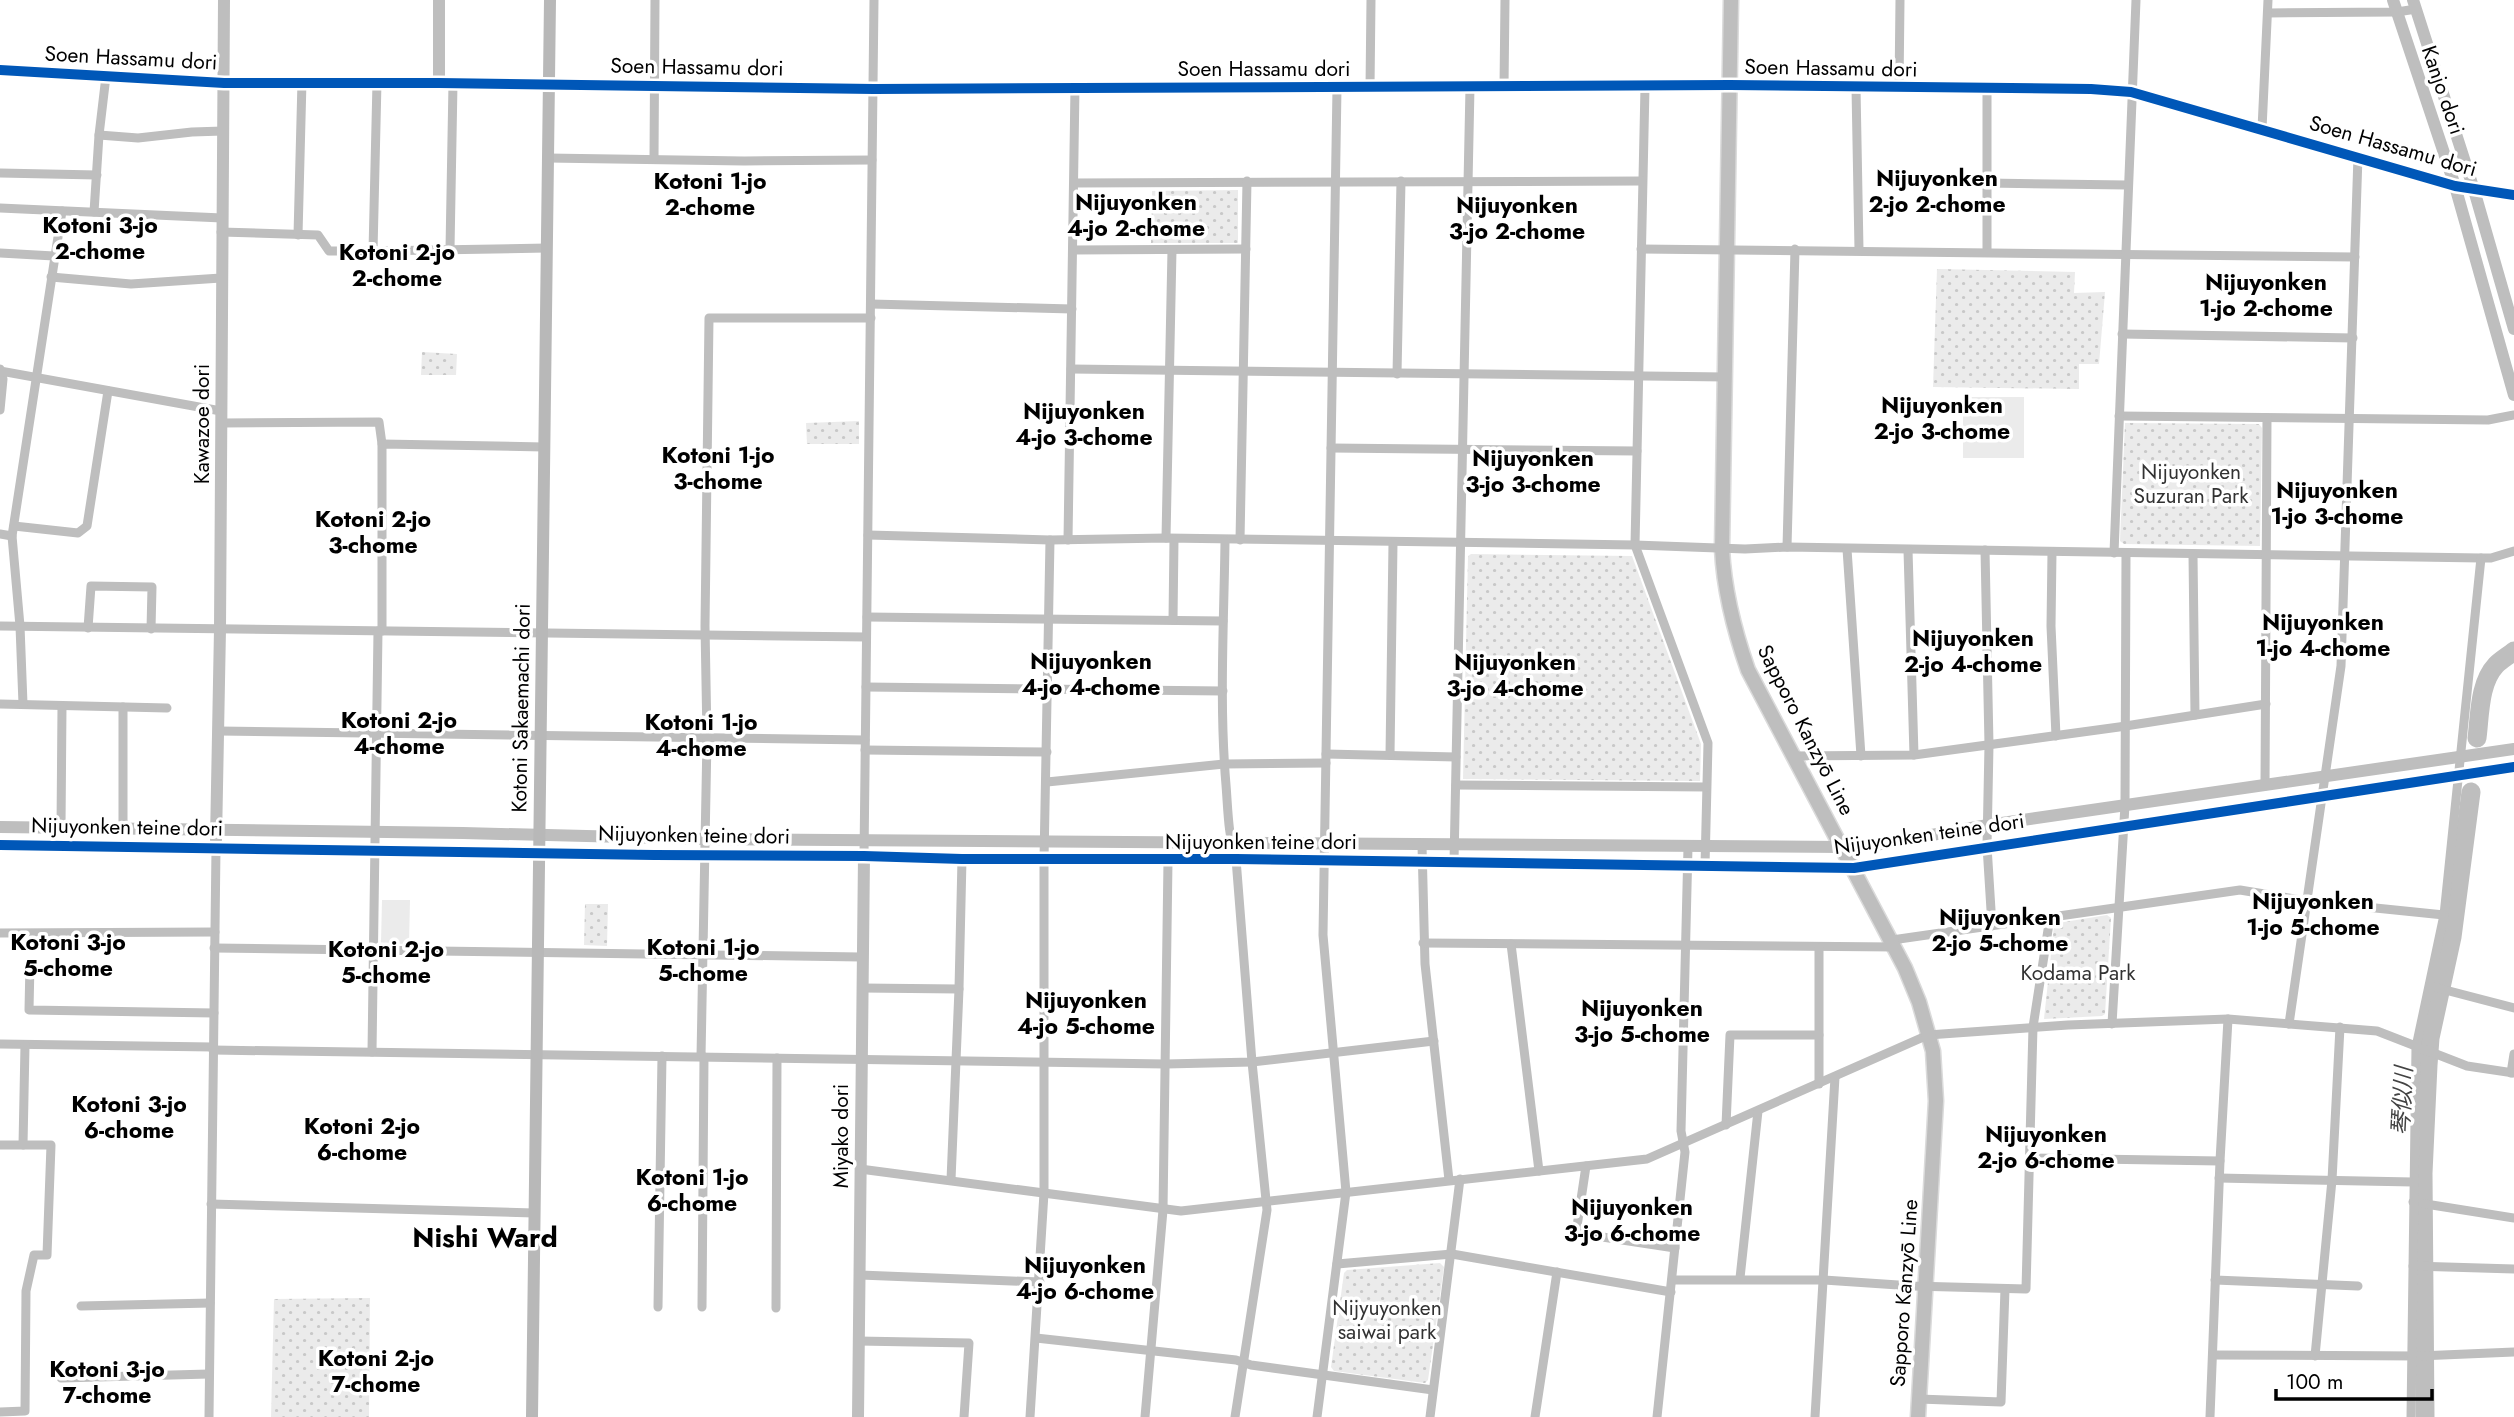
<svg xmlns="http://www.w3.org/2000/svg" width="2514" height="1417" viewBox="0 0 2514 1417" font-family="Jost,'Noto Sans JP',sans-serif">
<style>
.green{fill:#ebebeb}
.park{fill:url(#park-dots)}
.lines{fill:none;stroke-linecap:round;stroke-linejoin:round}
.river{stroke:#bebebe;stroke-width:19}
.primary-casing{stroke:#dbdbdb;stroke-width:17}
.minor{stroke:#bebebe;stroke-width:9}
.tertiary{stroke:#bebebe;stroke-width:12}
.secondary{stroke:#b8b8b8;stroke-width:12}
.primary{stroke:#bebebe;stroke-width:14}
.cycleway-casing{stroke:#fff;stroke-width:15}
.cycleway{stroke:#0057b8;stroke-width:10}
.labels{text-anchor:middle;dominant-baseline:central;stroke-width:7;stroke-linejoin:round;paint-order:stroke}
.street-label{font-size:21px;fill:#000;stroke:#fff}
.park-label{font-size:21px;fill:#323232;stroke:#fff}
.neighbourhood-label{font-size:23px;font-weight:bold;fill:#000;stroke:#fff}
.water-label{font-size:23px;font-style:italic;fill:#434343;stroke:#fff}
.district-label{font-size:28px;font-weight:bold;fill:#000;stroke:#fff}
</style>
<defs>
<pattern id="park-dots" width="8" height="8" patternUnits="userSpaceOnUse" patternTransform="scale(1.75)"><rect width="8" height="8" fill="#ebebeb"/><path d="M2 2h.1M6 6h.1" fill="none" stroke="#c8c8c8" stroke-width="1.8" stroke-linecap="round"/></pattern>
</defs>
<rect width="100%" height="100%" fill="#fff"/>
<g class="green">
<rect x="1963" y="397" width="61" height="61"/>
<path d="M382 900H410L409 944 381 943Z"/>
</g>
<g class="park">
<path d="M1238 190V243H1151L1152 191Z"/>
<path d="M1937 269 2075 272 2074 293 2105 292 2099 364H2079V389L1933 387Z"/>
<path d="M422 352 457 354 456 375H421Z"/>
<path d="M859 421V444H807L806 423Z"/>
<path d="M2125 423 2259 424 2262 428 2260 546 2124 544 2120 541Z"/>
<path d="M1471 554 1632 556 1701 744 1700 781 1463 779 1468 556Z"/>
<path d="M585 904H608L607 946 584 945Z"/>
<path d="M2107 915 2111 918 2105 1014 2102 1016 2044 1019 2054 926 2058 923Z"/>
<path d="M1440 1263 1444 1267 1428 1380 1425 1383 1334 1371 1331 1367 1344 1273 1347 1270Z"/>
<path d="M370 1298 369 1417H271L274 1299Z"/>
</g>
<g class="lines">
<g class="river">
<path d="M2477 738C2480 715 2479 683 2496 665 2501 660 2508 656 2514 651"/>
<path d="M2425 1417 2423 1173 2428 1065 2430 1038 2452 937 2471 792"/>
</g>
<g class="primary-casing">
<path id="primary" d="M1731 0 1722 549C1724 591 1734 630 1748 670L1905 968 1919 1002 1933 1051 1936 1101 1918 1417"/>
</g>
<g class="minor">
<path d="M2268 13 2397 12 2416 9"/>
<path d="M377 82 373 251 547 248"/>
<path d="M1504 87 1505 0"/>
<path d="M1645 87 1635 545 1708 743 1705 866"/>
<path d="M1370 88 1371 0"/>
<path d="M1856 88 1859 250"/>
<path d="M1899 88 1900 0"/>
<path d="M1987 88V252"/>
<path d="M2262 129 2268 0"/>
<path d="M99 135 138 138 192 132 223 131"/>
<path d="M548 158 744 161 872 160"/>
<path d="M654 159 655 0"/>
<path d="M0 173 97 175"/>
<path d="M1074 183 1642 181"/>
<path d="M1987 183 2127 185"/>
<path d="M0 208 222 218"/>
<path d="M94 212 99 135 106 76"/>
<path d="M221 232 318 235 329 251H373"/>
<path d="M298 235 302 81"/>
<path d="M450 249 453 83"/>
<path d="M1641 249 2355 257"/>
<path d="M1074 250 1246 249"/>
<path d="M0 253 54 256"/>
<path d="M51 277 131 284 221 278"/>
<path d="M871 304 1072 309"/>
<path d="M2122 334 2353 338"/>
<path d="M0 369 3 379 0 410"/>
<path d="M1071 369 1726 377"/>
<path d="M0 371 221 411"/>
<path d="M1397 374 1401 181"/>
<path d="M2119 416 2488 420 2514 415"/>
<path d="M222 423 379 422 382 444"/>
<path d="M1331 448 1637 451"/>
<path d="M14 526 78 533 87 526 108 391"/>
<path d="M0 534 12 536"/>
<path d="M868 535 1050 540 1166 538 1635 545 1745 549 1787 547 2481 558H2491L2514 551"/>
<path d="M1166 538 1172 250"/>
<path d="M1068 540 1075 87"/>
<path d="M1240 540 1247 181"/>
<path d="M1225 541C1224 622 1219 703 1226 785 1228 810 1228 835 1236 859L1252 1062 1267 1210 1235 1417"/>
<path d="M1787 547 1795 249"/>
<path d="M1847 549 1861 756"/>
<path d="M1908 550 1914 755"/>
<path d="M1985 550 1989 745 1987 846 1992 926"/>
<path d="M2052 552 2051 626 2056 736"/>
<path d="M2114 553 2136 0"/>
<path d="M2193 555 2195 715"/>
<path d="M867 617 1223 621"/>
<path d="M1173 620 1174 539"/>
<path d="M0 626 866 637"/>
<path d="M88 628 91 586 152 587 151 629"/>
<path d="M382 631V444L544 447"/>
<path d="M866 687 1223 691"/>
<path d="M0 704 167 708"/>
<path d="M23 704 20 626 12 536 62 211"/>
<path d="M123 707V830"/>
<path d="M219 731 865 740"/>
<path d="M865 750 1047 752"/>
<path d="M1326 754 1456 757"/>
<path d="M1390 755 1393 543"/>
<path d="M1794 756 1914 755 2119 727 2266 704"/>
<path d="M1047 782 1224 764 1326 763"/>
<path d="M1456 785 1706 787"/>
<path d="M2265 786 2267 418"/>
<path d="M61 828 62 706"/>
<path d="M1422 845 1425 964 1449 1180"/>
<path d="M864 856 874 0"/>
<path d="M1454 862 1470 87"/>
<path d="M0 933 215 932"/>
<path d="M1892 940 2240 890 2307 901 2444 915"/>
<path d="M1423 943 1896 947"/>
<path d="M1511 944 1539 1171"/>
<path d="M214 948 861 957"/>
<path d="M1819 948V1084"/>
<path d="M30 963 29 1010 214 1013"/>
<path d="M2430 986 2514 1008"/>
<path d="M862 988 959 989"/>
<path d="M2112 1024 2125 805 2126 553"/>
<path d="M2289 1024 2341 666 2358 156"/>
<path d="M0 1044 213 1047"/>
<path d="M213 1050 1166 1064 1252 1062 1434 1041"/>
<path d="M372 1052 378 631"/>
<path d="M701 1057 707 738 705 626 709 318H871"/>
<path d="M2511 1073 2514 1054"/>
<path d="M1726 1125 1730 1035H1819"/>
<path d="M0 1145H51L47 1255H34L26 1291 25 1411 0 1412"/>
<path d="M23 1145 25 1045"/>
<path d="M2030 1158 2220 1161"/>
<path d="M1586 1166 1576 1233 1675 1248"/>
<path d="M860 1169 1181 1211 1647 1159 1928 1035 2068 1025 2228 1019 2377 1031 2467 1066 2514 1073"/>
<path d="M2219 1178 2413 1182"/>
<path d="M951 1180 959 989 962 859"/>
<path d="M2413 1202 2514 1218"/>
<path d="M211 1204 534 1213"/>
<path d="M1337 1264 1452 1254 1671 1292"/>
<path d="M2413 1266 2514 1269"/>
<path d="M860 1275 1040 1282"/>
<path d="M1740 1278 1758 1111"/>
<path d="M1672 1280H1824L1913 1286 2026 1289 2033 1027 2050 917"/>
<path d="M2215 1280 2358 1286"/>
<path d="M81 1306 210 1303"/>
<path d="M658 1307 662 1056"/>
<path d="M702 1307 704 1057"/>
<path d="M776 1308 777 1058"/>
<path d="M1036 1338 1236 1360 1251 1365 1433 1390"/>
<path d="M858 1341 969 1343 964 1417"/>
<path d="M2213 1355 2419 1356 2514 1352"/>
<path d="M2315 1356 2332 1180 2340 1027"/>
<path d="M61 1378 209 1374"/>
<path d="M1919 1399 2001 1402 2005 1289"/>
<path d="M209 1417 216 848"/>
<path d="M1030 1417 1044 1193V860L1050 540"/>
<path d="M1145 1417 1163 1210 1168 861"/>
<path d="M1317 1417 1346 1192 1323 935 1337 88"/>
<path d="M1430 1417 1460 1179"/>
<path d="M1535 1417 1557 1272"/>
<path d="M1657 1417 1685 1152 1681 1131 1688 847"/>
<path d="M1815 1417 1835 1077"/>
<path d="M2210 1417 2220 1161 2228 1019"/>
<path d="M2411 1417 2416 1047 2444 915 2481 558"/>
</g>
<g class="tertiary">
<path d="M2393 0 2455 186 2514 395"/>
<path d="M2413 0 2474 190 2514 329"/>
<path d="M0 70 224 83H439L874 89 1730 85 2091 89 2131 92 2455 186 2514 195"/>
<path d="M439 83V0"/>
<path d="M0 827 463 833 704 839 1843 847 1875 845 1988 825 2514 749"/>
<path d="M216 840 220 629 224 0"/>
<path d="M0 845 654 855 864 856 962 859H1236L1854 868 2514 767"/>
<path d="M858 1417 864 856"/>
</g>
<path class="secondary" d="M532 1417 550 0"/>
<use href="#primary" class="primary"/>
<g class="cycleway-casing">
<g id="cycleway">
<path d="M0 70 224 83H439L874 89 1730 85 2091 89 2131 92 2455 186 2514 195"/>
<path d="M0 845 654 855 864 856 962 859H1236L1854 868 2514 767"/>
</g>
</g>
<use href="#cycleway" class="cycleway"/>
</g>
<g class="labels">
<g class="street-label">
<text transform="translate(131 58) rotate(3)">Soen Hassamu dori</text>
<text transform="translate(697 67) rotate(1)">Soen Hassamu dori</text>
<text transform="translate(1831 68) rotate(1)">Soen Hassamu dori</text>
<text x="1264" y="69">Soen Hassamu dori</text>
<text transform="translate(2443 90) rotate(71)">Kanjo dori</text>
<text transform="translate(2393 146) rotate(16)">Soen Hassamu dori</text>
<text transform="translate(202 424) rotate(-90)">Kawazoe dori</text>
<text transform="translate(521 708) rotate(-89)">Kotoni Sakaemachi dori</text>
<text transform="translate(1806 730) rotate(63)">Sapporo Kanzyō Line</text>
<text transform="translate(127 827) rotate(1)">Nijuyonken teine dori</text>
<text transform="translate(1929 834) rotate(-8)">Nijuyonken teine dori</text>
<text transform="translate(694 835) rotate(1)">Nijuyonken teine dori</text>
<text x="1261" y="842">Nijuyonken teine dori</text>
<text transform="translate(841 1136) rotate(-90)">Miyako dori</text>
<text transform="translate(1904 1293) rotate(-86)">Sapporo Kanzyō Line</text>
</g>
<g class="park-label">
<text x="2191" y="472">Nijuyonken<tspan x="2191" dy="24">Suzuran Park</tspan></text>
<text x="2078" y="973">Kodama Park</text>
<text x="1387" y="1308">Nijyuyonken<tspan x="1387" dy="24">saiwai park</tspan></text>
</g>
<g class="neighbourhood-label">
<text x="1937" y="178">Nijuyonken<tspan x="1937" dy="26">2-jo 2-chome</tspan></text>
<text x="710" y="181">Kotoni 1-jo<tspan x="710" dy="26">2-chome</tspan></text>
<text x="1136" y="202">Nijuyonken<tspan x="1136" dy="26">4-jo 2-chome</tspan></text>
<text x="1517" y="205">Nijuyonken<tspan x="1517" dy="26">3-jo 2-chome</tspan></text>
<text x="100" y="225">Kotoni 3-jo<tspan x="100" dy="26">2-chome</tspan></text>
<text x="397" y="252">Kotoni 2-jo<tspan x="397" dy="26">2-chome</tspan></text>
<text x="2266" y="282">Nijuyonken<tspan x="2266" dy="26">1-jo 2-chome</tspan></text>
<text x="1942" y="405">Nijuyonken<tspan x="1942" dy="26">2-jo 3-chome</tspan></text>
<text x="1084" y="411">Nijuyonken<tspan x="1084" dy="26">4-jo 3-chome</tspan></text>
<text x="718" y="455">Kotoni 1-jo<tspan x="718" dy="26">3-chome</tspan></text>
<text x="1533" y="458">Nijuyonken<tspan x="1533" dy="26">3-jo 3-chome</tspan></text>
<text x="2337" y="490">Nijuyonken<tspan x="2337" dy="26">1-jo 3-chome</tspan></text>
<text x="373" y="519">Kotoni 2-jo<tspan x="373" dy="26">3-chome</tspan></text>
<text x="2323" y="622">Nijuyonken<tspan x="2323" dy="26">1-jo 4-chome</tspan></text>
<text x="1973" y="638">Nijuyonken<tspan x="1973" dy="26">2-jo 4-chome</tspan></text>
<text x="1091" y="661">Nijuyonken<tspan x="1091" dy="26">4-jo 4-chome</tspan></text>
<text x="1515" y="662">Nijuyonken<tspan x="1515" dy="26">3-jo 4-chome</tspan></text>
<text x="399" y="720">Kotoni 2-jo<tspan x="399" dy="26">4-chome</tspan></text>
<text x="701" y="722">Kotoni 1-jo<tspan x="701" dy="26">4-chome</tspan></text>
<text x="2313" y="901">Nijuyonken<tspan x="2313" dy="26">1-jo 5-chome</tspan></text>
<text x="2000" y="917">Nijuyonken<tspan x="2000" dy="26">2-jo 5-chome</tspan></text>
<text x="68" y="942">Kotoni 3-jo<tspan x="68" dy="26">5-chome</tspan></text>
<text x="703" y="947">Kotoni 1-jo<tspan x="703" dy="26">5-chome</tspan></text>
<text x="386" y="949">Kotoni 2-jo<tspan x="386" dy="26">5-chome</tspan></text>
<text x="1086" y="1000">Nijuyonken<tspan x="1086" dy="26">4-jo 5-chome</tspan></text>
<text x="1642" y="1008">Nijuyonken<tspan x="1642" dy="26">3-jo 5-chome</tspan></text>
<text x="129" y="1104">Kotoni 3-jo<tspan x="129" dy="26">6-chome</tspan></text>
<text x="362" y="1126">Kotoni 2-jo<tspan x="362" dy="26">6-chome</tspan></text>
<text x="2046" y="1134">Nijuyonken<tspan x="2046" dy="26">2-jo 6-chome</tspan></text>
<text x="692" y="1177">Kotoni 1-jo<tspan x="692" dy="26">6-chome</tspan></text>
<text x="1632" y="1207">Nijuyonken<tspan x="1632" dy="26">3-jo 6-chome</tspan></text>
<text x="1085" y="1265">Nijuyonken<tspan x="1085" dy="26">4-jo 6-chome</tspan></text>
<text x="376" y="1358">Kotoni 2-jo<tspan x="376" dy="26">7-chome</tspan></text>
<text x="107" y="1369">Kotoni 3-jo<tspan x="107" dy="26">7-chome</tspan></text>
</g>
<g class="water-label">
<text transform="translate(2402 1101) rotate(-87)">琴似川</text>
</g>
<g class="district-label">
<text x="485" y="1237">Nishi Ward</text>
</g>
</g>
<path d="M2276 1389v10h156v-10" fill="none" stroke="#000000" stroke-width="3.5"/>
<text x="2286" y="1389" font-size="21" fill="#000000" stroke="#ffffff" stroke-width="5" paint-order="stroke">100 m</text>
</svg>
